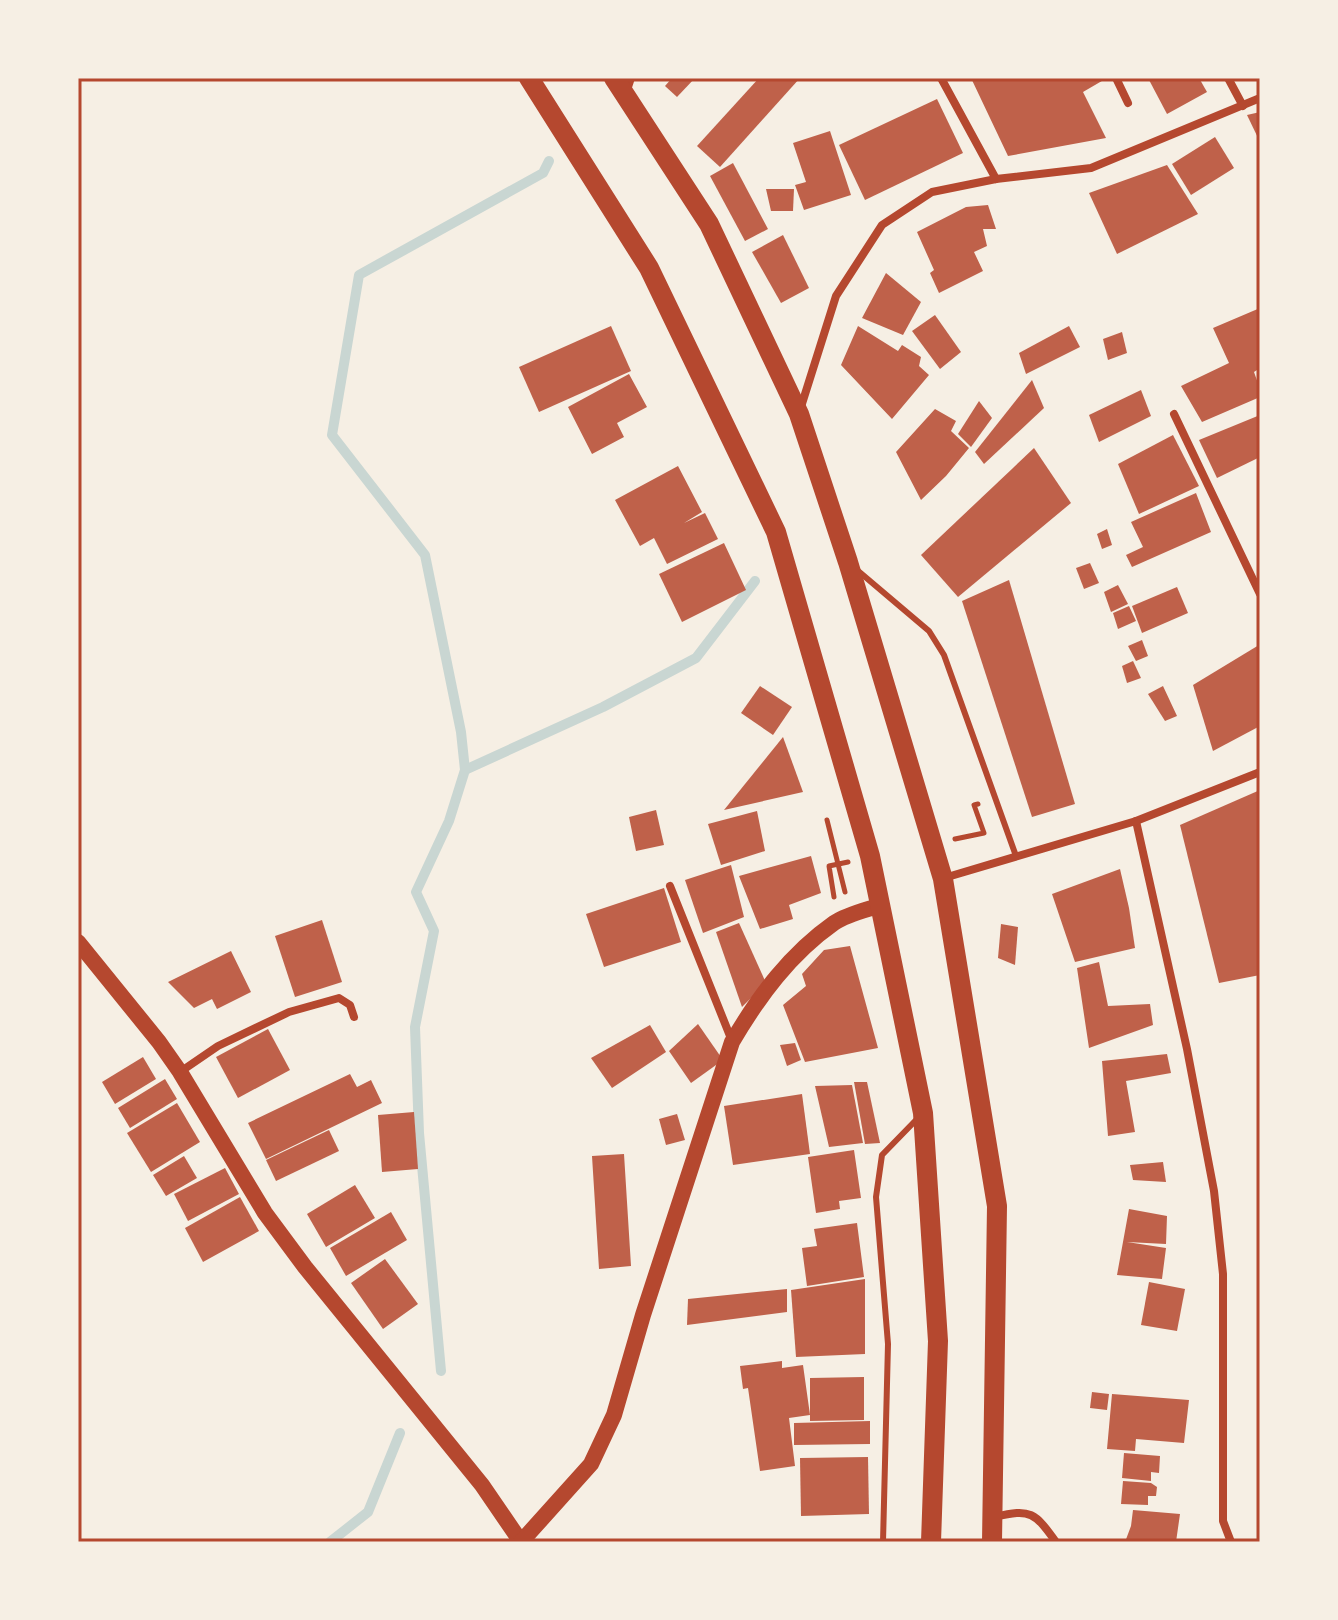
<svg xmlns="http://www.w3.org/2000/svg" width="1338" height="1620" viewBox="0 0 1338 1620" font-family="'Source Sans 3',sans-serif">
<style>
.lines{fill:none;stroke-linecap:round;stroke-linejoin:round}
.stream{stroke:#c9d6d2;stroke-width:10}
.building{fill:#bf614a}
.path{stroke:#b5482f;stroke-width:5}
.service{stroke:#b5482f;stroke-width:6}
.minor{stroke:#b5482f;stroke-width:8}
.secondary{stroke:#b5482f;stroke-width:16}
.primary{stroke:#b5482f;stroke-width:20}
.neatline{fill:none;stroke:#b5482f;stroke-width:3}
</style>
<rect width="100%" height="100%" fill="#f6efe4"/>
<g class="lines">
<g class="stream">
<path d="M465 770 603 707 696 658 755 581"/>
<path d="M441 1371 419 1133 415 1027 434 931 416 892 449 821 465 770 461 732 425 555 332 435 359 275 543 173 549 161"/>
<path d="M330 1542 368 1512 400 1433"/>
</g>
</g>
<g class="building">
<path d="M672 78H695L677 97 665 86Z"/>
<path d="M759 78H800L720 167 697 146Z"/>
<path d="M971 78H1107L1083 92 1106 138 1008 156Z"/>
<path d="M1148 78H1199L1207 92 1167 114Z"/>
<path d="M937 99 963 153 865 200 839 145Z"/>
<path d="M1260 112V142L1247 115Z"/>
<path d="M830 131 851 195 804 210 795 185 806 182 793 143Z"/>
<path d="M1215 137 1234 168 1191 195 1172 164Z"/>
<path d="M733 163 768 229 745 241 710 176Z"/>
<path d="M1167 165 1198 214 1117 254 1089 193Z"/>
<path d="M766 189H794L793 211H771Z"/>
<path d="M988 205 996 229H983L987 246 974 252 983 271 939 293 930 273 934 270 917 232 966 207Z"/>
<path d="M783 235 809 288 781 303 752 252Z"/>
<path d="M886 273 921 302 903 335 862 318Z"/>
<path d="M1260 308V368L1254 372 1260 389V397L1202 422 1181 386 1229 363 1213 328Z"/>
<path d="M935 315 961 352 940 369 912 331Z"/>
<path d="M611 326 631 371 539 412 519 367Z"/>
<path d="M858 326 898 351 902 345 921 357 919 366 929 375 892 419 841 365Z"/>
<path d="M1069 326 1080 347 1026 374 1019 353Z"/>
<path d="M1122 332 1127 353 1108 360 1103 339Z"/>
<path d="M629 374 647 407 617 423 624 437 592 454 568 407Z"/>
<path d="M1032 380 1044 408 984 464 975 452Z"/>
<path d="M1141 390 1151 416 1099 442 1089 415Z"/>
<path d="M979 401 992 418 971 447 958 434Z"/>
<path d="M935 409 956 421 951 431 969 448 946 476 921 500 896 452Z"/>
<path d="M1260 415V457L1217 478 1199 440Z"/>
<path d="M1173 435 1199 486 1139 514 1118 464Z"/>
<path d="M1034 448 1071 503 958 597 921 555Z"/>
<path d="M678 466 702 512 684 523 705 513 718 539 667 564 654 538 640 546 615 500Z"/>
<path d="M1196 493 1211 532 1132 567 1126 555 1143 547 1131 522Z"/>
<path d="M1107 529 1112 545 1102 549 1097 534Z"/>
<path d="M724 543 746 590 682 622 659 574Z"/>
<path d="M1090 563 1099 583 1084 589 1076 568Z"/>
<path d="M1009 580 1075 804 1032 817 962 601Z"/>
<path d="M1118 585 1128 604 1111 612 1104 592Z"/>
<path d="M1177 587 1188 613 1142 633 1132 606Z"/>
<path d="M1129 606 1136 621 1118 629 1113 613Z"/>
<path d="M1142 640 1148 656 1136 661 1128 646Z"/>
<path d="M1259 645 1260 726 1213 751 1193 685Z"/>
<path d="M1133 661 1141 678 1127 683 1122 666Z"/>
<path d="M760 686 792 707 773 735 741 713Z"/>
<path d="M1163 686 1177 716 1165 721 1148 694Z"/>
<path d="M783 737 803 792 724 810Z"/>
<path d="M1260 790V975L1219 983 1180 825Z"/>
<path d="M656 810 664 845 636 851 629 817Z"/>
<path d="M757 811 765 851 721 865 708 824Z"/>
<path d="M811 856 821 893 789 905 793 919 760 929 739 876Z"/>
<path d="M731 865 744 917 703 933 685 880Z"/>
<path d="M1120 869 1129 908 1135 948 1075 962 1052 894Z"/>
<path d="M664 888 681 942 604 967 586 914Z"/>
<path d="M322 920 342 982 295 997 275 936Z"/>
<path d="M739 923 766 983 742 1007 716 932Z"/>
<path d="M1001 924 1018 927 1015 965 998 958Z"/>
<path d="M850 946 878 1048 805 1062 783 1005 806 986 802 974 824 950Z"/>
<path d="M231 951 251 992 217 1009 212 999 194 1008 168 982Z"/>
<path d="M1099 962 1108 1006 1150 1004 1153 1025 1089 1048 1077 968Z"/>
<path d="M698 1024 723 1060 691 1083 669 1051Z"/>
<path d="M650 1025 666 1052 612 1088 591 1058Z"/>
<path d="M268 1029 290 1070 238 1098 216 1057Z"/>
<path d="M795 1043 801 1060 787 1066 780 1045Z"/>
<path d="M1167 1054 1171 1073 1126 1081 1135 1132 1108 1136 1102 1061Z"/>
<path d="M143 1057 156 1079 115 1104 102 1082Z"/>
<path d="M350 1074 357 1087 371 1080 382 1103 266 1159 248 1123Z"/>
<path d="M165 1079 177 1099 130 1128 118 1108Z"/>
<path d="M854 1082H867L880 1143 865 1144Z"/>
<path d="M852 1085 863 1143 829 1147 815 1086Z"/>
<path d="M802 1094 810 1154 733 1165 724 1106Z"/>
<path d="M177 1103 200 1142 151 1172 127 1133Z"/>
<path d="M414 1112 418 1169 382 1172 378 1115Z"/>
<path d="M677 1114 685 1140 666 1145 659 1119Z"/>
<path d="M329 1130 339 1151 276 1181 266 1160Z"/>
<path d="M854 1150 861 1198 839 1201 840 1209 816 1213 808 1157Z"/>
<path d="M624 1154 631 1266 599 1269 592 1156Z"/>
<path d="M184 1156 197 1178 166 1196 153 1175Z"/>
<path d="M1163 1162 1166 1182 1133 1180 1130 1165Z"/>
<path d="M225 1168 239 1194 188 1221 174 1194Z"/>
<path d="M355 1185 375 1218 326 1247 307 1214Z"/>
<path d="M240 1197 259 1231 203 1262 185 1228Z"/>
<path d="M1129 1209 1167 1216 1166 1244 1127 1242 1166 1248 1162 1279 1117 1275Z"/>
<path d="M391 1212 407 1240 346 1276 330 1248Z"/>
<path d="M857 1223 864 1277 807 1286 802 1248 817 1246 814 1229Z"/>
<path d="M385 1259 418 1304 383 1329 351 1283Z"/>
<path d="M865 1279V1354L796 1357 791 1290Z"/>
<path d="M1149 1282 1185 1289 1177 1331 1141 1325Z"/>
<path d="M787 1289V1312L687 1325 688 1299Z"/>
<path d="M782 1361V1368L803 1365 810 1415 789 1418 795 1466 760 1471 748 1388 743 1389 740 1366Z"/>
<path d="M864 1377V1420L810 1421V1378Z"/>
<path d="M1092 1392 1109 1394 1107 1410 1090 1408Z"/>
<path d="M1112 1394 1189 1400 1184 1443 1136 1439 1135 1451 1107 1449Z"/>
<path d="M870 1421V1444L794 1445V1423Z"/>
<path d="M1124 1453 1160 1456 1159 1473 1151 1472V1481L1122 1478Z"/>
<path d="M868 1457 869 1514 801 1516 800 1458Z"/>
<path d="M1123 1481 1151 1483 1157 1487 1156 1496H1148V1505L1121 1504Z"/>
<path d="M1133 1510 1180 1514 1176 1542H1125L1131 1526Z"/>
</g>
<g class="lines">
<g class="path">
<path d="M827 820 845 892"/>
<path d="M955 839 984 833 974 805 978 804"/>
<path d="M834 897 829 866 848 862"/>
</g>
<g class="service">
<path d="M857 570 929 631 944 655 1016 856"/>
<path d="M883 1542 888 1344 876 1197 882 1155 918 1118"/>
</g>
<g class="minor">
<path d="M941 78 996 179"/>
<path d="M1116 78 1128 103"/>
<path d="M1228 78 1243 106"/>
<path d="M626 93 631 78"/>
<path d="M800 410 836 296 882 225 932 192 996 179 1091 168 1260 98"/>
<path d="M1174 414 1260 594"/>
<path d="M1136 821 1187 1049 1214 1191 1223 1274V1521L1231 1542"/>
<path d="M944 878 1136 821 1260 772"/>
<path d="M670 886 732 1041"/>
<path d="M180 1072 218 1046 289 1012 339 998 350 1005 354 1017"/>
<path d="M995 1517C1031 1508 1035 1513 1056 1542"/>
</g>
<g class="secondary">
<path d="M78 942 159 1042 180 1072 265 1213 305 1267 482 1485 521 1542"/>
<path d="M521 1542 591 1464 614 1415 643 1315 732 1042C759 996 790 954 834 923 847 914 866 910 881 905"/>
</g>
<g class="primary">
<path d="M529 78 649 268 776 532 870 856 923 1113 938 1341 931 1542"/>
<path d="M614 78 709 224 799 414 848 562 943 879 997 1206 992 1542"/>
</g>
</g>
<rect width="1338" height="1620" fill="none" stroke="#f6efe4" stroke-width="160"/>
<rect x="80" y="80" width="1178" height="1460" class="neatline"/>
</svg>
